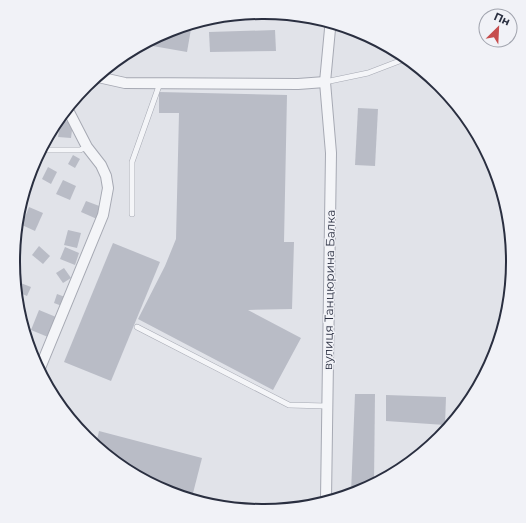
<svg xmlns="http://www.w3.org/2000/svg" width="526" height="523" viewBox="0 0 526 523" font-family="Montserrat,sans-serif">
<style>
.building{fill:#b9bcc6}
.lines{fill:none;stroke-linecap:round;stroke-linejoin:round}
.service-casing{stroke:#a6a9b3;stroke-width:6}
.minor-casing{stroke:#a6a9b3;stroke-width:12}
.service{stroke:#f4f5f8;stroke-width:5}
.minor{stroke:#f4f5f8;stroke-width:10}
.labels{text-anchor:middle;dominant-baseline:central;stroke-width:3;stroke-linejoin:round;paint-order:stroke}
.street-label{font-size:12px;fill:#2a2f40;stroke:#f1f2f7}
.rim{fill:none;stroke:#2a2f40;stroke-width:2}
</style>
<rect width="100%" height="100%" fill="#e1e3e9"/>
<g class="building">
<path d="M183 28 191 29 187 52 147 45 168 31Z"/>
<path d="M275 30 276 51 210 52 209 32Z"/>
<path d="M159 92 287 95 284 242H294L292 309 248 310 301 338 273 390 138 319 165 266 176 239 179 113H159Z"/>
<path d="M358 108 378 109 375 166 355 165Z"/>
<path d="M63 121 73 122 71 138 58 137 60 125Z"/>
<path d="M73 155 80 159 75 168 68 164Z"/>
<path d="M48 167 57 172 51 184 42 179Z"/>
<path d="M63 180 76 186 70 200 56 194Z"/>
<path d="M86 201 102 207 97 219 81 212Z"/>
<path d="M29 207 43 213 35 231 22 225Z"/>
<path d="M68 230 81 233 77 248 64 245Z"/>
<path d="M113 243 160 262 111 381 64 362Z"/>
<path d="M39 246 50 256 43 264 32 255Z"/>
<path d="M65 247 79 253 75 265 60 259Z"/>
<path d="M64 268 71 278 63 283 56 273Z"/>
<path d="M18 282 31 287 27 296 20 293Z"/>
<path d="M57 294 65 297 62 306 54 303Z"/>
<path d="M39 310 56 317 48 337 31 330Z"/>
<path d="M355 394H375L374 482 358 492 351 493Z"/>
<path d="M386 395 446 397 445 425 386 421Z"/>
<path d="M99 431 202 458 192 497 167 492 96 444Z"/>
</g>
<g class="lines">
<g class="service-casing">
<g id="service">
<path d="M325 82 368 73 402 60"/>
<path d="M43 150H80L87 147"/>
<path d="M132 214V162L160 83"/>
<path d="M137 327 289 405 326 406"/>
</g>
</g>
<g class="minor-casing">
<g id="minor">
<path d="M98 77 125 83 298 84 325 82"/>
<path d="M40 368 103 215 108 188 106 176 101 165 87 147 69 112"/>
<path d="M326 499 331 153 325 82 330 29 333 26"/>
</g>
</g>
<use href="#service" class="service"/>
<use href="#minor" class="minor"/>
</g>
<g class="labels">
<g class="street-label">
<text transform="translate(329 290) rotate(-89)">вулиця Танцюрина Балка</text>
</g>
</g>
<path d="M0 0H526V523H0ZM262 19H264A242 242 0 0 1 506 261V262A242 242 0 0 1 264 504H262A242 242 0 0 1 20 262V261A242 242 0 0 1 262 19Z" fill="#f1f2f7" fill-rule="evenodd"/>
<path class="rim" d="M262 19H264A242 242 0 0 1 506 261V262A242 242 0 0 1 264 504H262A242 242 0 0 1 20 262V261A242 242 0 0 1 262 19Z"/>
<g transform="translate(498 28) rotate(24)"><circle r="19" fill="#f1f2f7" stroke="#a1a4ae"/>
<path d="M0-3L7 15L0 10L-7 15Z" fill="#c64e4e"/>
<text y="-6" font-size="11" font-weight="bold" text-anchor="middle" fill="#2a2f40">Пн</text>
</g>
</svg>
